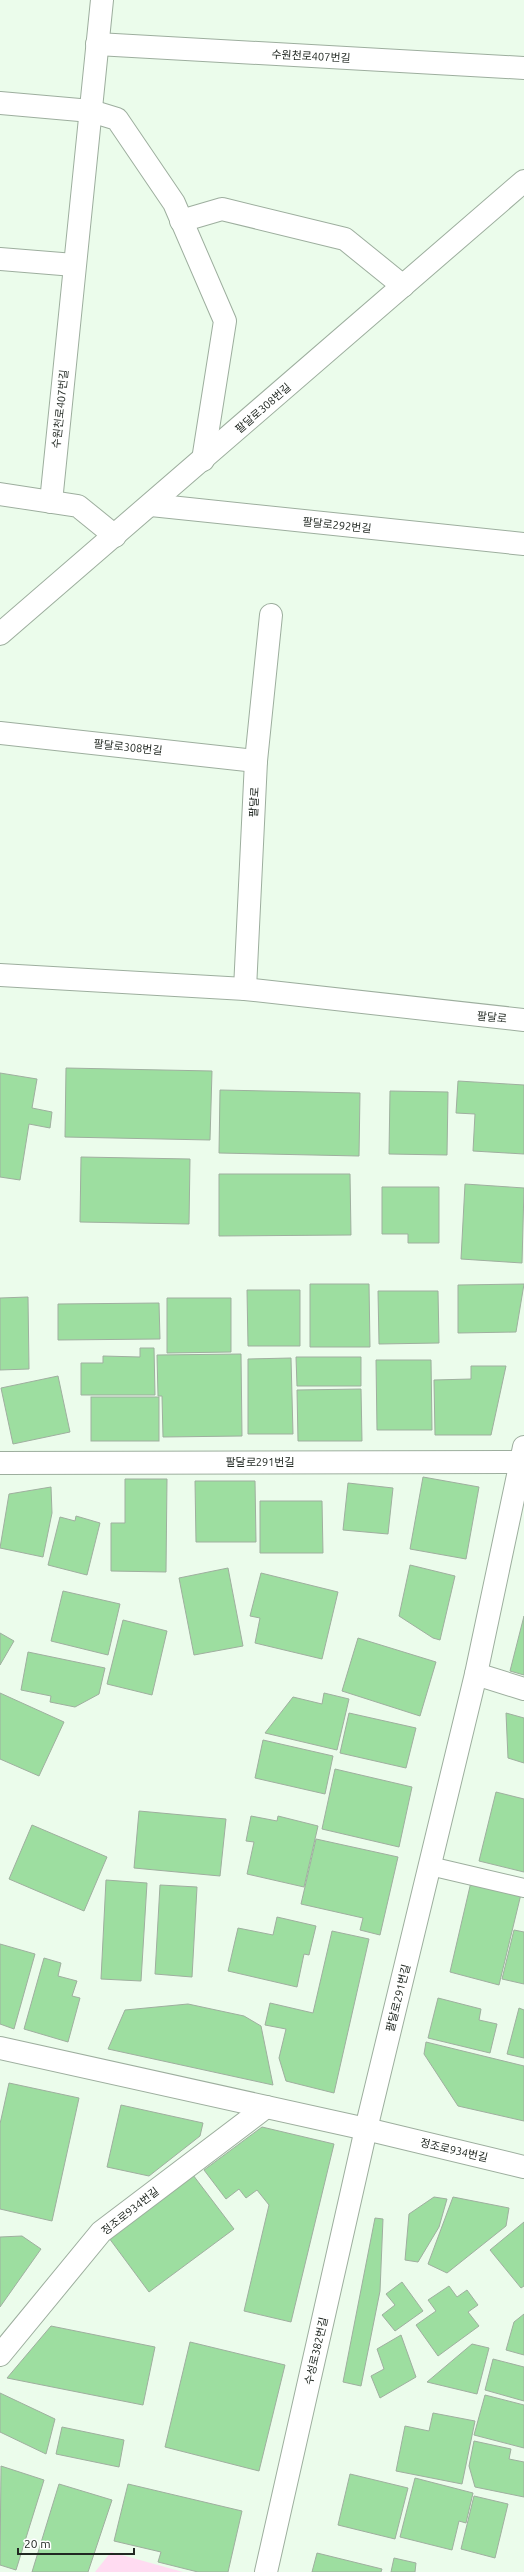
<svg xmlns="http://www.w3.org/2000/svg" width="524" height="2572" viewBox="0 0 524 2572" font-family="Ubuntu,'Noto Sans KR',sans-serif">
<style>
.green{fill:#ffdbf1}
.building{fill:#9ddea0;stroke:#9faf9f}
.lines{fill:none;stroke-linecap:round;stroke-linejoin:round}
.service-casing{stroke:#9dae9e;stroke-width:20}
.minor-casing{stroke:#9dae9e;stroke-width:24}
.tertiary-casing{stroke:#9dae9e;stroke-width:24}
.secondary-casing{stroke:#9dae9e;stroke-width:24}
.service{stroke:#fff;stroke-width:18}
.minor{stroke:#fff;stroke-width:22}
.tertiary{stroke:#fff;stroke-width:22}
.secondary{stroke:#fff;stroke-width:22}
.labels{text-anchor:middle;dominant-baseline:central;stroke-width:3;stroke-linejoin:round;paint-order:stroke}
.street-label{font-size:11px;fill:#212822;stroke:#fff}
</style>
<rect width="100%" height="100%" fill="#ebfceb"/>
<path class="green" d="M111 2552 183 2572H95Z"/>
<g class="building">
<path d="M66 1068 212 1071 210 1140 65 1137Z"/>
<path d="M0 1073 37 1079 32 1108 52 1112 50 1128 29 1124 20 1180 0 1177Z"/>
<path d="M458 1081 524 1085V1154L473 1151 475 1114 456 1113Z"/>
<path d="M220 1090 360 1093 359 1156 219 1153Z"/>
<path d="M390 1091 448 1092 447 1155 389 1154Z"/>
<path d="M81 1157 190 1159 189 1224 80 1222Z"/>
<path d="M219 1174H350L351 1235 219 1236Z"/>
<path d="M465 1184 524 1188 522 1263 461 1259Z"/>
<path d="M382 1187H439V1243H408V1234H382Z"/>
<path d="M310 1284H369L370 1347H310Z"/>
<path d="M524 1284 516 1332 458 1333V1285Z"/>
<path d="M247 1290H300V1346H248Z"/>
<path d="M378 1291H438L439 1343 379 1344Z"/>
<path d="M28 1297 29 1369 0 1370V1298Z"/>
<path d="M167 1298H231V1352L167 1353Z"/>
<path d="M159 1303 160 1339 58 1340V1304Z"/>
<path d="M140 1348H154L155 1395H81V1363H103V1356L140 1357Z"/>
<path d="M241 1354 242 1436 163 1437 162 1396H158L157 1355Z"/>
<path d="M296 1357H361V1386H297Z"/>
<path d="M291 1358 293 1434H248V1359Z"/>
<path d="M376 1360H431L432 1430H377Z"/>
<path d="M471 1366H506L491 1435H435L434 1380 471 1379Z"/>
<path d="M58 1376 70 1432 13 1444 1 1388Z"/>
<path d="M361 1389 362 1441H298L297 1390Z"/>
<rect x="91" y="1397" width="68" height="44"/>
<path d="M423 1477 479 1487 466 1559 410 1549Z"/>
<path d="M125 1479H167L166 1572 111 1571V1523H125Z"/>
<path d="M195 1481H255L256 1542H196Z"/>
<path d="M348 1483 393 1488 388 1534 343 1530Z"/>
<path d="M51 1487 52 1513 43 1557 0 1548 9 1494Z"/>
<path d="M260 1501H322L323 1553H260Z"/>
<path d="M76 1516 100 1523 87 1575 48 1565 60 1517 75 1521Z"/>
<path d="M410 1565 455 1576 440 1640 433 1638 399 1616Z"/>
<path d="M228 1568 243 1646 194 1655 179 1578Z"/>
<path d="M261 1573 338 1592 322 1659 255 1643 260 1618 250 1616Z"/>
<path d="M63 1591 120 1604 108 1655 51 1641Z"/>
<path d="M524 1616V1675L510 1671Z"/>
<path d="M123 1620 167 1631 152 1695 107 1684Z"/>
<path d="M0 1633 14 1641 0 1665Z"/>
<path d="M358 1638 436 1662 420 1716 342 1691Z"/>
<path d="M28 1652 105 1668 99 1694 75 1707 50 1702 51 1696 21 1690Z"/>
<path d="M0 1693 64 1722 39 1776 0 1759Z"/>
<path d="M324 1693 349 1699 337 1750 265 1733 293 1697 322 1704Z"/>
<path d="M349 1713 416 1728 406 1768 340 1753Z"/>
<path d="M506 1713 524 1718V1763L508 1758Z"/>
<path d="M263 1740 333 1756 325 1794 255 1778Z"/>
<path d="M335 1769 412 1787 399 1847 322 1829Z"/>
<path d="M496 1792 524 1799V1872L479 1861Z"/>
<path d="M139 1811 226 1819 220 1876 134 1868Z"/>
<path d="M251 1816 277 1821 278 1816 318 1826 304 1887 247 1874 254 1842 246 1841Z"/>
<path d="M32 1825 107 1857 84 1911 9 1879Z"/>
<path d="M316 1839 398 1857 380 1935 360 1930 363 1918 301 1904Z"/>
<path d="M106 1880 147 1883 141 1981 101 1979Z"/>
<path d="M471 1882 521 1894 499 1985 450 1972Z"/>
<path d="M160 1885 197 1887 192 1977 155 1974Z"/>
<path d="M277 1917 316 1926 309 1955 304 1954 297 1987 228 1971 238 1928 273 1935Z"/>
<path d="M514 1930 524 1932V1984L502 1979Z"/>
<path d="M332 1931 369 1939 334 2093 286 2081 279 2058 286 2029 265 2025 270 2003 313 2013Z"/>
<path d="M0 1944 35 1954 14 2029 0 2024Z"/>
<path d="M44 1958 61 1963 58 1976 77 1981 72 1996 80 1998 68 2042 24 2029Z"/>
<path d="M438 1998 481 2009 479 2020 497 2024 490 2053 428 2038Z"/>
<path d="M188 2004 244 2016 261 2026 273 2085 108 2049 125 2010Z"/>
<path d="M519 2008 524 2010V2058L507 2054Z"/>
<path d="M426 2042 524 2066V2121L458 2106 424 2054Z"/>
<path d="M9 2083 79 2098 52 2221 0 2209V2124Z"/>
<path d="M121 2105 203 2123 200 2136 149 2176 107 2167Z"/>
<path d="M262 2127 334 2144 291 2322 244 2311 269 2205 257 2190 246 2198 239 2189 226 2199 204 2170Z"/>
<path d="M193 2175 234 2229 149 2292 109 2238Z"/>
<path d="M434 2197 447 2199 439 2227 418 2262 405 2260 409 2214Z"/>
<path d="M453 2197 509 2208 506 2226 447 2273 428 2264Z"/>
<path d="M375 2218 383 2219 380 2291 361 2386 343 2382Z"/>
<path d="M524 2222V2286L521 2288 490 2250Z"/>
<path d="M22 2236 41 2249 0 2307V2237Z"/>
<path d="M402 2282 423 2311 395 2331 382 2315 395 2305 386 2294Z"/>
<path d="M449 2286 457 2297 467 2290 478 2305 468 2312 479 2326 438 2356 416 2325 436 2311 428 2300Z"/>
<path d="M524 2314V2355L506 2350 514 2322Z"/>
<path d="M51 2326 155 2347 143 2405 7 2378Z"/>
<path d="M401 2335 416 2377 380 2398 371 2376 384 2369 377 2349Z"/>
<path d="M190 2342 285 2365 259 2471 165 2447Z"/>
<path d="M472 2344 489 2348 477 2394 427 2382Z"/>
<path d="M493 2359 524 2367V2401L485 2390Z"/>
<path d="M0 2393 55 2419 46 2454 0 2432Z"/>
<path d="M485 2395 524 2405V2448L474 2435Z"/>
<path d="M433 2413 475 2421 462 2484 396 2471 405 2426 429 2431Z"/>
<path d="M62 2427 124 2440 119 2467 56 2454Z"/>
<path d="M474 2441 511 2449 509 2459 524 2462V2497L475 2487 469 2466Z"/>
<path d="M1 2466 44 2480 16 2570 0 2565Z"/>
<path d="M350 2474 408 2488 395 2539 338 2525Z"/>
<path d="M415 2478 473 2493 466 2523 459 2521 452 2550 400 2537Z"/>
<path d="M59 2484 112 2500 88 2572H32Z"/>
<path d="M128 2484 242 2511 228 2572H198L158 2562 161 2552 114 2541Z"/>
<path d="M474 2496 508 2504 495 2558 461 2549Z"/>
<path d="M317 2553 382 2569 381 2572H312Z"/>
<path d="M394 2558 416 2563 415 2572H391Z"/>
</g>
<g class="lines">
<g class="service-casing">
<path id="service" d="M430 1866 524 1888"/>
</g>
<g class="minor-casing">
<g id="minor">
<path d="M97 44 524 68"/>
<path d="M0 103 91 111 117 119 174 203 225 321 203 460"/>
<path d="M181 221 222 209 345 239 403 286"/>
<path d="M0 259 74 265"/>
<path d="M0 494 78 506 115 536"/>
<path d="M51 502 102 0"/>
<path d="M151 505 524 544"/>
<path d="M0 634 524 181"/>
<path d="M0 733 256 761"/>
<path d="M245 989 256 761 271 615"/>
<path d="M0 1463 524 1462"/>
<path d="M476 1674 524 1689"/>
<path d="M0 2048 366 2129"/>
<path d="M0 2355 101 2232 266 2107"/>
<path d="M266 2572 366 2129 476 1674 524 1447"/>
</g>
</g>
<g class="tertiary-casing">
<path id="tertiary" d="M366 2129 524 2167"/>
</g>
<g class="secondary-casing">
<path id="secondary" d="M0 975 245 989 524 1020"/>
</g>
<use href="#service" class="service"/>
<use href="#minor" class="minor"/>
<use href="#tertiary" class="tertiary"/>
<use href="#secondary" class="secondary"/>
</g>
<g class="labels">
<g class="street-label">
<text transform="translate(311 56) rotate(3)">수원천로407번길</text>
<text transform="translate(263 408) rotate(-41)">팔달로308번길</text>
<text transform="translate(60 409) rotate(-84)">수원천로407번길</text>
<text transform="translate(337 525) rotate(6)">팔달로292번길</text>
<text transform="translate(128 747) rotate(6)">팔달로308번길</text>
<text transform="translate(254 802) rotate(-87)">팔달로</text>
<text transform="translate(492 1017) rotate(6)">팔달로</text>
<text x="260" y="1462">팔달로291번길</text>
<text transform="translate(398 1998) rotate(-76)">팔달로291번길</text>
<text transform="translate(454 2150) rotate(13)">정조로934번길</text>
<text transform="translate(130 2211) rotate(-38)">정조로934번길</text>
<text transform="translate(316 2351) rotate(-77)">수성로382번길</text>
</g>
</g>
<path d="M18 2548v6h116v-6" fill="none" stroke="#212822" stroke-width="2"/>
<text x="24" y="2548" font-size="12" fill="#212822" stroke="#ffffff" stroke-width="3" paint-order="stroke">20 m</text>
</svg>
